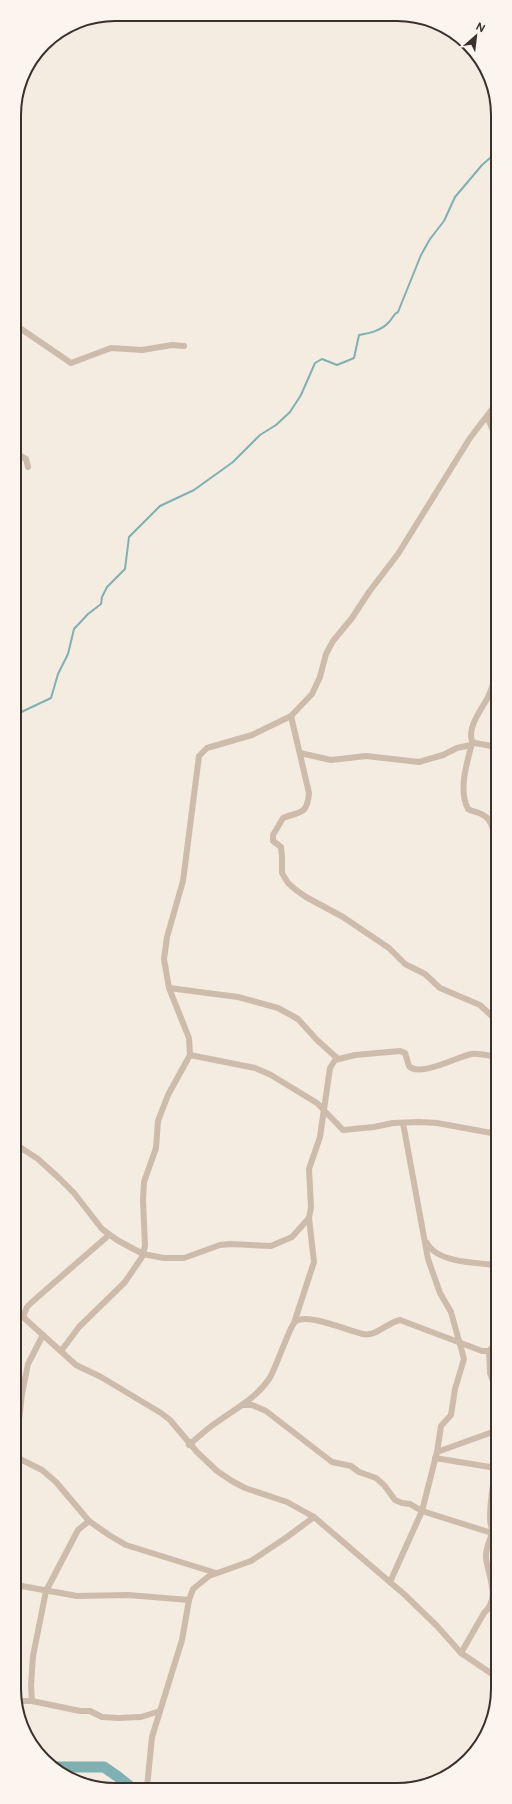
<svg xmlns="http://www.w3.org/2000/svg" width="512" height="1804" viewBox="0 0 512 1804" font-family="Figtree,sans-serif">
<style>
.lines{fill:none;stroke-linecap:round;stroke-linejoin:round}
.stream{stroke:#7fb0b2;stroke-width:2}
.river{stroke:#7fb0b2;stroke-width:11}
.street{stroke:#cdbbac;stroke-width:6}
.rim{fill:none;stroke:#3b302b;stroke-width:2}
</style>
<rect width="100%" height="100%" fill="#f4ebe1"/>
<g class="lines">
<path class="stream" d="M15 715 51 698 58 674 68 654 74 629 88 614 101 604 102 597 107 587 125 569 129 537 160 506 194 490 233 462 260 435 276 425 290 412 301 395 315 363 322 359 337 365 354 358 359 335C370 333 381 331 389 322 393 318 393 314 398 312L421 255 430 239 444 221 455 197 482 165 490 158H496"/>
<path class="river" d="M56 1767H104L117 1776 132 1788"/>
<g class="street">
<path d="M14 324 71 363 111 348 142 350 172 345 184 346"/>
<path d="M487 417 496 437"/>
<path d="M15 453 26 459 28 467"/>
<path d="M497 673C494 681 492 689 488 697 482 709 467 727 472 741L475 743 497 747"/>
<path d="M291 716 309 793C307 816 300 811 283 818L273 835V841L281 847 282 857V873L288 883 296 890 306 897 343 917 389 948 405 964 425 974 440 988 480 1005 497 1021"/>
<path d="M472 743C467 763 458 790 468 809 473 812 479 812 483 815 496 821 495 845 497 857"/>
<path d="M300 753 331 760 366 756 419 762 443 755 457 748 471 745"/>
<path d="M497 878 496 886 497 897"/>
<path d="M169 988 238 997 278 1008 298 1019 317 1040 337 1058"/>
<path d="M190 1055 255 1068 271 1075 317 1103 343 1130 374 1127 393 1123 419 1122 437 1123 497 1134"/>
<path d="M403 1123 428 1259 440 1293 451 1312 464 1359 455 1389 451 1415 441 1426 437 1452"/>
<path d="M15 1144 38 1159 60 1179 74 1193 102 1229 117 1240 143 1254 164 1258H184L220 1245 230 1244 271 1246 292 1237 309 1218 311 1207 309 1169 320 1137 330 1068 335 1060 355 1055 400 1051 405 1053 409 1066C419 1078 459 1056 472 1054 480 1053 489 1056 497 1057"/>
<path d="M427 1243C437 1263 478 1263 497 1265"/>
<path d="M15 1313 23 1317 76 1365 101 1377 161 1413 170 1420 197 1452 217 1471 232 1481 245 1488 287 1502 314 1517 405 1595 437 1626 461 1653 498 1678"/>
<path d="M23 1317 27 1307 32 1302 109 1235"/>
<path d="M294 1323 314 1262 309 1218"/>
<path d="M61 1351 79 1327 125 1282 142 1257 145 1246 143 1200 144 1182 156 1148 158 1121 168 1095 190 1055 189 1038 169 988 164 959 167 937 183 881 199 756 207 748 252 735 291 716 312 694 320 677 326 654 333 641 352 618 369 592 398 554 470 438 496 404"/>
<path d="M489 1351 490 1373 497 1392"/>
<path d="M243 1405H252L266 1411 332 1462 351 1466 359 1472 376 1478 384 1485 395 1500 402 1503 410 1504 422 1511 498 1535"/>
<path d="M16 1445 22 1394 28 1364 43 1335"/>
<path d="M189 1445C199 1436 209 1427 220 1420 237 1408 257 1397 269 1379 276 1369 290 1324 296 1321 309 1313 348 1331 363 1334 376 1337 388 1322 400 1320L482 1351H489L497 1342"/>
<path d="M16 1457 42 1470 56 1482 89 1521 109 1535 126 1545 216 1573"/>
<path d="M435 1458 496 1468"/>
<path d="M390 1582 422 1511 437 1452 498 1430"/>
<path d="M16 1585 77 1596 128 1595 189 1600"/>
<path d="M461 1653 484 1613C501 1598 488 1576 486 1558 485 1548 491 1540 492 1531 492 1527 490 1523 490 1519 490 1499 494 1477 498 1458"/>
<path d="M16 1701H32L80 1711H90L102 1717 118 1718 141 1717 160 1711"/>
<path d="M32 1701 31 1685 33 1656 46 1591 78 1530 89 1521"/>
<path d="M147 1787 152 1737 182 1640 189 1600 193 1589 209 1576 251 1561 287 1537 314 1517"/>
</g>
</g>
<path d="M0 0H512V1804H0ZM115 21H397A94 94 0 0 1 491 115V1689A94 94 0 0 1 397 1783H115A94 94 0 0 1 21 1689V115A94 94 0 0 1 115 21Z" fill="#fbf5ee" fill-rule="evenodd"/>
<path class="rim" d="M115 21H397A94 94 0 0 1 491 115V1689A94 94 0 0 1 397 1783H115A94 94 0 0 1 21 1689V115A94 94 0 0 1 115 21Z"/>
<g transform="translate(476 36) rotate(28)" stroke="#fbf5ee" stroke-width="3" paint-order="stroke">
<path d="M0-3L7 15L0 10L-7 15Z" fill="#3b302b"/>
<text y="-6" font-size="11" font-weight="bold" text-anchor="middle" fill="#3b302b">N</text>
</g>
</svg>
